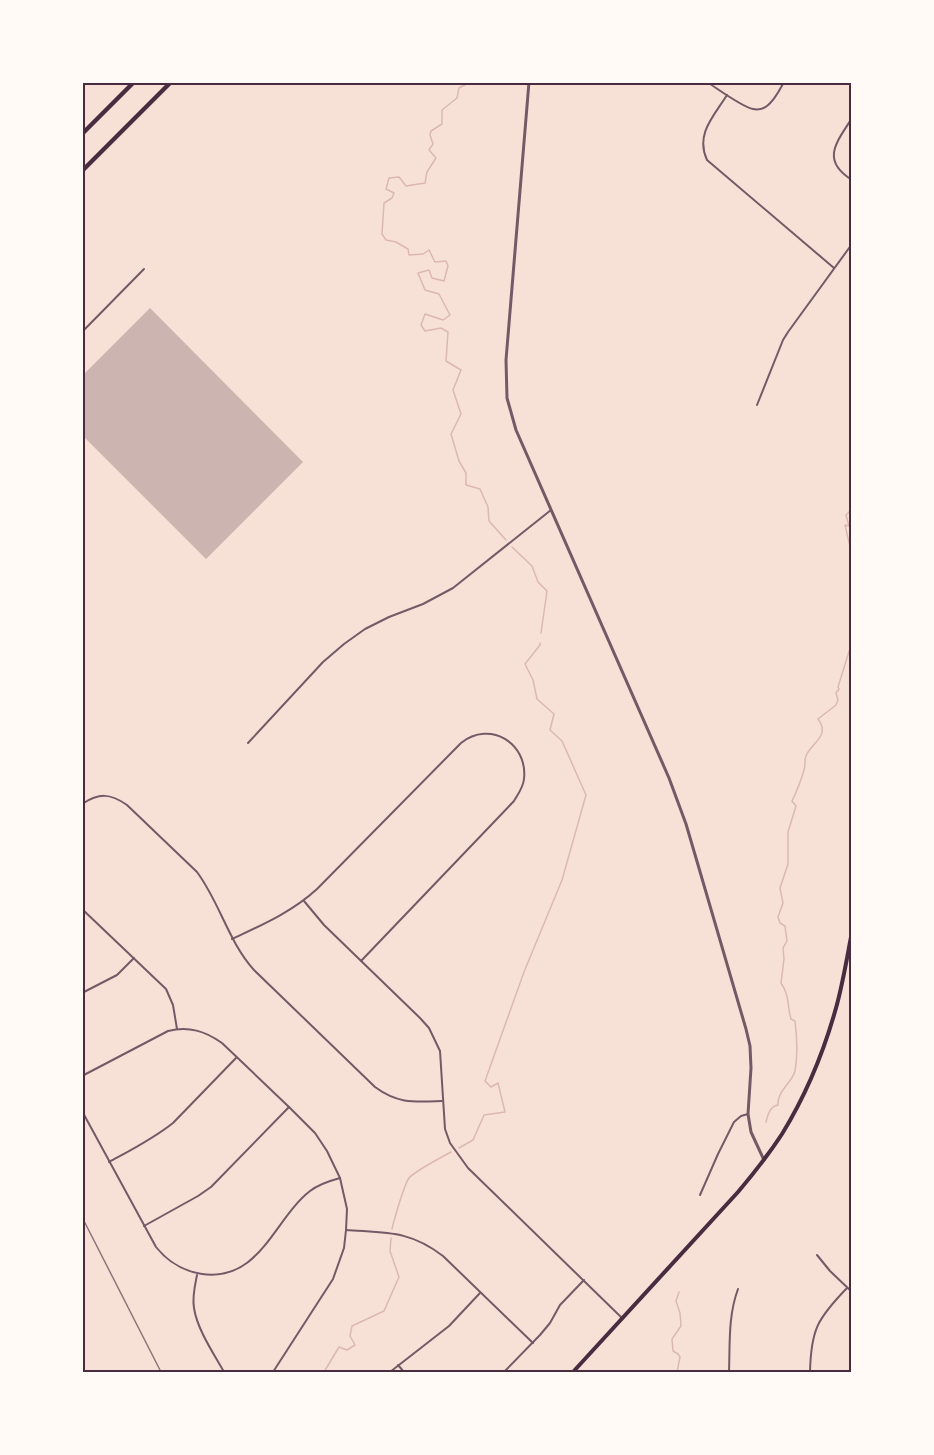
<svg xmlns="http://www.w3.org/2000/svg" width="934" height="1455" viewBox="0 0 934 1455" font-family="'IBM Plex Sans',sans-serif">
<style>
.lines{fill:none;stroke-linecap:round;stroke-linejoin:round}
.stream{stroke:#dcb8b0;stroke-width:1.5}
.building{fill:#ccb4b1}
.minor{stroke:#755966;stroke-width:2}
.tertiary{stroke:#755966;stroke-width:3}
.secondary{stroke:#4a2c40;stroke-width:4}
.motorway{stroke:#4a2c40;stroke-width:4.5}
.rail{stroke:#8f747c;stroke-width:1.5}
.neatline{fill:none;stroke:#4a2c40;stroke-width:2}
</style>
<rect width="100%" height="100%" fill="#f7e1d7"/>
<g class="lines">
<g class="stream">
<path d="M470 82 459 88 457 98 442 110V124L431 131 430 135 433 144 429 150 436 158 427 172 425 183 406 186 399 177 389 178 386 189 394 193 392 198 384 203 382 234 386 240 396 242 408 249 409 255 423 254 429 250 435 262 446 261 448 266 444 281 432 278 429 270 418 273 425 290 439 294 450 315 443 320 425 314 421 325 425 331 441 328 448 332 446 361 461 370 453 390 461 414 451 434 459 461 466 473V485L480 489 488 507 489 521 506 540"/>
<path d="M852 509 846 515 849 526 845 525 852 555"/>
<path d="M512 547 532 566 538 582 547 591 541 633"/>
<path d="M766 1122C768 1115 769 1107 778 1105 777 1091 792 1083 795 1071 798 1055 797 1037 795 1021L791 1019C787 1006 790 996 781 983L784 959 783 948 787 941 785 926 780 923 778 917 783 903 780 888 788 864V832L796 806 792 801C797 791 801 780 804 770 806 765 804 760 806 756 811 743 831 736 818 719L836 705 838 700 836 693 839 689 838 687 852 642"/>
<path d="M459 1148 473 1140 484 1115 505 1112 498 1083 491 1087 485 1081 524 972 562 880 586 795 562 741 550 730 554 714 537 699 533 680 525 664 540 645V643"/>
<path d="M392 1229C394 1220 404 1185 409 1178 415 1171 442 1157 451 1152"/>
<path d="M324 1372 339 1347 347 1350 355 1345 350 1336 352 1326 384 1311 399 1277 390 1251 391 1238"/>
<path d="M677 1372 680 1357 678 1354 673 1351 672 1339 681 1326 680 1313 676 1301 679 1292"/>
</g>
</g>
<path class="building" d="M150 308 303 462 206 559 82 435V376Z"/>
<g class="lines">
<g class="minor">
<path d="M707 82C718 89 742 107 753 109 758 110 763 109 767 106 775 100 779 91 784 82"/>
<path d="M727 95C714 116 695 134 707 160L834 268"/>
<path d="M852 118C837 142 820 160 852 180"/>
<path d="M82 332 144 269"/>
<path d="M757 405 783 340 788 332 852 244"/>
<path d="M248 743 323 662 344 644 365 629 389 617 423 604 453 588 551 510"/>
<path d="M82 804C99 793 110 793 127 805L197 872C220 903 228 941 254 970L375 1087C398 1104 414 1102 442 1101"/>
<path d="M304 901 324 925 420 1018 429 1028 440 1051 445 1129 450 1143 468 1168 622 1318"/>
<path d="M82 909 166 989 173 1005 177 1029"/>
<path d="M232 939C262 925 292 912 317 889L461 743C490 720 528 743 524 779 523 788 518 794 514 801L361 961"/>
<path d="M82 993 117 975 134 958"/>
<path d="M82 1076 168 1031C189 1026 205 1031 222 1043L289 1107 315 1133 327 1151 340 1178 347 1209 346 1230 344 1248 333 1279 273 1372"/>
<path d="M82 1111 156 1247C168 1262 183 1271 202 1274 260 1282 274 1219 310 1191 319 1184 329 1181 340 1178"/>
<path d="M109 1162C131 1150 153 1139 173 1123L236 1058"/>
<path d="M700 1195 718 1154 734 1122 741 1116 748 1114"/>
<path d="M144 1226 198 1196 211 1187 289 1107"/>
<path d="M346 1230C386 1233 409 1230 443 1256L533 1343"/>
<path d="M817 1255 830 1271 852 1292"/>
<path d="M197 1275C195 1285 192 1297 194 1308 197 1329 214 1354 224 1372"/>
<path d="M398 1365 404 1372"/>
<path d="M390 1372 449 1326 480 1293"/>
<path d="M504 1372 540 1335 550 1323 560 1305 584 1280"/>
<path d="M729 1372C730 1344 728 1316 738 1289"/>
<path d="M810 1372C811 1330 817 1319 847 1288"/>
</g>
<path class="tertiary" d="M529 82 506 360 507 398 516 430 669 778 686 824 696 858 746 1029 750 1046 751 1068 748 1114 751 1132 764 1160"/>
<path class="secondary" d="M573 1372 738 1192C754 1173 769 1154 782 1134 806 1095 824 1051 836 1008 843 983 847 957 852 932"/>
<g class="motorway">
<path d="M82 134 134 82"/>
<path d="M82 171 171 82"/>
</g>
<path class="rail" d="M82 1217 161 1372"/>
</g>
<rect width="934" height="1455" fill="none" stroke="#fffaf5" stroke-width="168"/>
<rect x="84" y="84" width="766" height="1287" class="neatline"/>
</svg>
